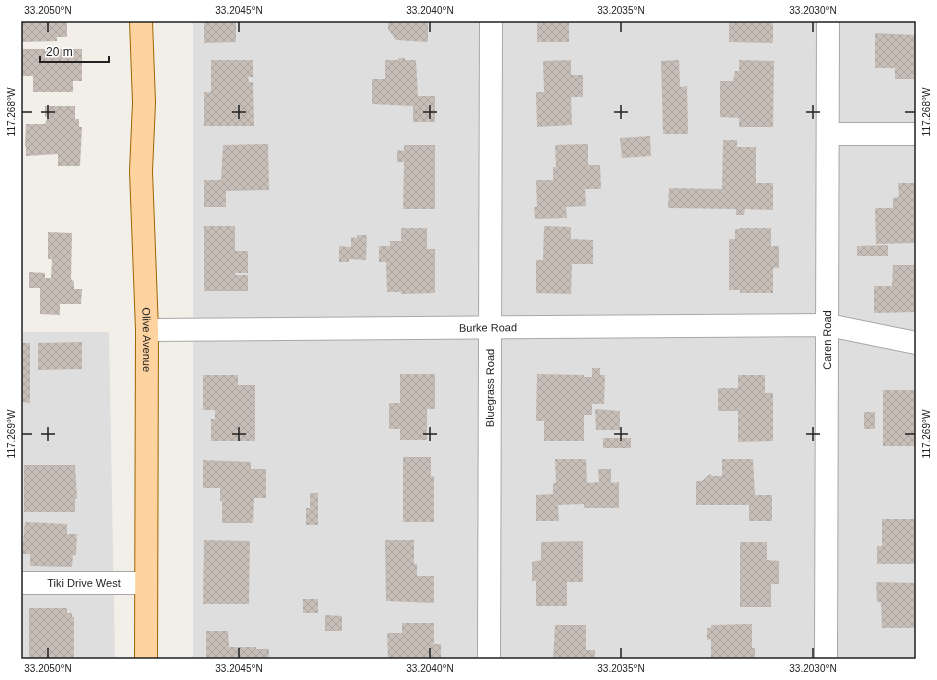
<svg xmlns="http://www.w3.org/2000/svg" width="937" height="680" viewBox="0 0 937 680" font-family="Helvetica,sans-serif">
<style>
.residential{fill:#dfdede}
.building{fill:url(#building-cross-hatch)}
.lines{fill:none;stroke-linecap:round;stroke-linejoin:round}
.minor-casing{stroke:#a8a8a8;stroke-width:24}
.major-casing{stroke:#9e6600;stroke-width:24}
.minor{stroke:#fff;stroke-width:22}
.major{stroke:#fed3a0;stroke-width:22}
.ticks{fill:none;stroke:#212121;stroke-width:1.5}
.labels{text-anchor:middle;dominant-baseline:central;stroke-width:3.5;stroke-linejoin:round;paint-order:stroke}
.street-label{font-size:11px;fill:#212121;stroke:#fff}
.neatline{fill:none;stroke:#212121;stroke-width:1.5}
.ticks-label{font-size:10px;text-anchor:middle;fill:#212121}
</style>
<defs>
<pattern id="building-cross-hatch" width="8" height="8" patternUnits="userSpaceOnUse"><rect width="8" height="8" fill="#c7beb7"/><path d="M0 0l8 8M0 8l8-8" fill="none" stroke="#aba39d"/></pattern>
</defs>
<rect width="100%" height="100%" fill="#f2eee8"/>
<g class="residential">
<rect x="193" y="21" width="723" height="638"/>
<path d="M21 332H109L115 659H21Z"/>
</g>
<g class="building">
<path d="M21 21H67V37H57V41L21 42Z"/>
<path d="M204 21H236V42L204 43Z"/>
<path d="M388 21H428V42L396 40 388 29Z"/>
<rect x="537" y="21" width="32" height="21"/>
<path d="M729 21H773V43L729 42Z"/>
<path d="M875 33 916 35V79H895V68H875Z"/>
<path d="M21 49H82V81H73V92H33V76H21Z"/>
<path d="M398 58H405V60H416L418 96H435V122H413V106L372 104V79H385V60H398Z"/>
<path d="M211 60H253V77H248L249 82H253L254 126H204V92H211Z"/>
<path d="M571 60V75H583V97H571L572 125 537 127 536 92H544L543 61Z"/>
<path d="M679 60 680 87 687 86 688 134H663L661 61Z"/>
<path d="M739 60 774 61 773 127H739V118L720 117V81H733L735 71H739Z"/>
<path d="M45 106H75V119H79V127H82L80 166H58V154L26 156V146H25L26 124H45L48 117H45Z"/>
<path d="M650 136 651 156 622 158 620 138Z"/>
<path d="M723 140H737V147H756V183H773V210L745 209 744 215H736V209L668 208 669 188 722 189Z"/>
<path d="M268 144 269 190 226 191V207H204V180H221L223 145Z"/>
<path d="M588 144V165H600L601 189H585L586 206 566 207 567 218 535 219 534 207H537L536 180H553V167H556L555 145Z"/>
<path d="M404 145H435V209H403L404 162H397V150L404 151Z"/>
<path d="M898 183H916V243L876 244 875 208H893V198L899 197Z"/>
<path d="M204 226H235V251H248V273H235V275H248V291H204Z"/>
<path d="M544 226 571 227V239L593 240V264H572L571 294 536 293V260H543Z"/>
<path d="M401 228H427V249H435V293L401 294V292H387L386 262H379V246H390V241H401Z"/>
<path d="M740 228H771V246H779V268H773V293H740V290H729V239H735V229H740Z"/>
<path d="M48 232 72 233 71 279 74 282V289H82L81 304H60V315L40 314V288H29V272L45 273V278H51L52 259H48Z"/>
<path d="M357 235H367L366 260 349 259V262H339V246L351 247V237L357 238Z"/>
<path d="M888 245V256H857V246Z"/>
<path d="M893 265H916V312L874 313V286H892Z"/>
<path d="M82 342V369L38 370V343Z"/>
<path d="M21 343H30V403L21 402Z"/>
<path d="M592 368H600V375H605L604 404H592V415H584V441H544V421H536L537 374 584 375V377H592Z"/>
<path d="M400 374H435V409H427V440H400V429H389V403H400Z"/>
<path d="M203 375H238V385H255V441H211V419H215V410H203Z"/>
<path d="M738 375H765V393H773V441L738 442V411H718V388H738Z"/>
<rect x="883" y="390" width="33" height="56"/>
<path d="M595 409 620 411V430H596Z"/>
<rect x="864" y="412" width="11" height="17"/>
<rect x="603" y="438" width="28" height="10"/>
<path d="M403 457H431V476H434V522H403Z"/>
<path d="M555 459H586L587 483 599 482 598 469H611V483L619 482V508H584V504L558 505 559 521H536V495L553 494V483H556Z"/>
<path d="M722 459H753L755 495H772V521H749V505H696V481H702L710 474 713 476H722Z"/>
<path d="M203 460 251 462V469H266V498H254L253 523H222V501H220V488H203Z"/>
<path d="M24 465H75L77 499H75V512H24Z"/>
<path d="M310 493H318V525H306V508H310Z"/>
<path d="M882 519H916V564H877V546H882Z"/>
<path d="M25 522 67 524V534H77L76 555H73L72 567 30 566V554H22Z"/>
<path d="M204 540 250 541 249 604H203Z"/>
<path d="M385 540H414V564H417V576H434V603L386 601Z"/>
<path d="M583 541V582H567V606H536V581H532V562L541 560V542Z"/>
<path d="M740 542H767V560L779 561V584H771V607H740Z"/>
<path d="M876 582 916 583V628H882L881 602H877Z"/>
<rect x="303" y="599" width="15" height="14"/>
<path d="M29 608H67V613H72V617H74V659H29Z"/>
<path d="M325 615 342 616V631H325Z"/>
<path d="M402 623H434V644H441V659H388L387 633H402Z"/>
<path d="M752 624V648H755V659H711V639L707 640V628H711V625Z"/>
<path d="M555 625H586V650H595V659H553Z"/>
<path d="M206 631H228L229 647H256V649H269V659L206 658Z"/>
</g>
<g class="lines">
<g class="minor-casing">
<g id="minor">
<path d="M828 134H916"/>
<path id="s1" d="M147 330 828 325 916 343"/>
<path id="s2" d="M21 583H146"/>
<path id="s3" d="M489 659 491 21"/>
<path id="s4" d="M826 659 828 21"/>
</g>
</g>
<g class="major-casing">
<g id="major">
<path id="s5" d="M141 21 144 103 141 171 147 330 146 659"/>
</g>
</g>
<use href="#minor" class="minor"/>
<use href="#major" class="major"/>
</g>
<path class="ticks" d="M48 22V32M239 22V32M430 22V32M621 22V32M813 22V32M48 105V119M239 105V119M430 105V119M621 105V119M813 105V119M22 112H32M41 112H55M232 112H246M423 112H437M614 112H628M806 112H820M905 112H915M48 427V441M239 427V441M430 427V441M621 427V441M813 427V441M22 434H32M41 434H55M232 434H246M423 434H437M614 434H628M806 434H820M905 434H915M48 648V658M239 648V658M430 648V658M621 648V658M813 648V658"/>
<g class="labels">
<g class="street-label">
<text stroke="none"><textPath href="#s1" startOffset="341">Burke Road</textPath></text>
<text stroke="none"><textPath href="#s5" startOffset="319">Olive Avenue</textPath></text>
<text stroke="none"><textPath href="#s4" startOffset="319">Caren Road</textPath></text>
<text stroke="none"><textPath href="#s3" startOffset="271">Bluegrass Road</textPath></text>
<text stroke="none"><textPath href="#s2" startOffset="63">Tiki Drive West</textPath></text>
</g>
</g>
<rect width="937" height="680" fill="none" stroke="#ffffff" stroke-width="44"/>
<path d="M40 56v6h69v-6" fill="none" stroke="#212121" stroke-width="2"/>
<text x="46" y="56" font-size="12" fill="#212121" stroke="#ffffff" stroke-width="3" paint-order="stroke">20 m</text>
<rect x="22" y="22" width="893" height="636" class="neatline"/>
<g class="ticks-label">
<text x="48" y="14">33.2050°N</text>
<text x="239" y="14">33.2045°N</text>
<text x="430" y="14">33.2040°N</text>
<text x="621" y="14">33.2035°N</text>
<text x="813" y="14">33.2030°N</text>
<text transform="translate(926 112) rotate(-90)" y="4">117.268°W</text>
<text transform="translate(11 112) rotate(-90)" y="4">117.268°W</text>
<text transform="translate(926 434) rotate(-90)" y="4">117.269°W</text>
<text transform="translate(11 434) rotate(-90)" y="4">117.269°W</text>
<text x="48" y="672">33.2050°N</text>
<text x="239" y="672">33.2045°N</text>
<text x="430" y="672">33.2040°N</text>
<text x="621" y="672">33.2035°N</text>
<text x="813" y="672">33.2030°N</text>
</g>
</svg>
